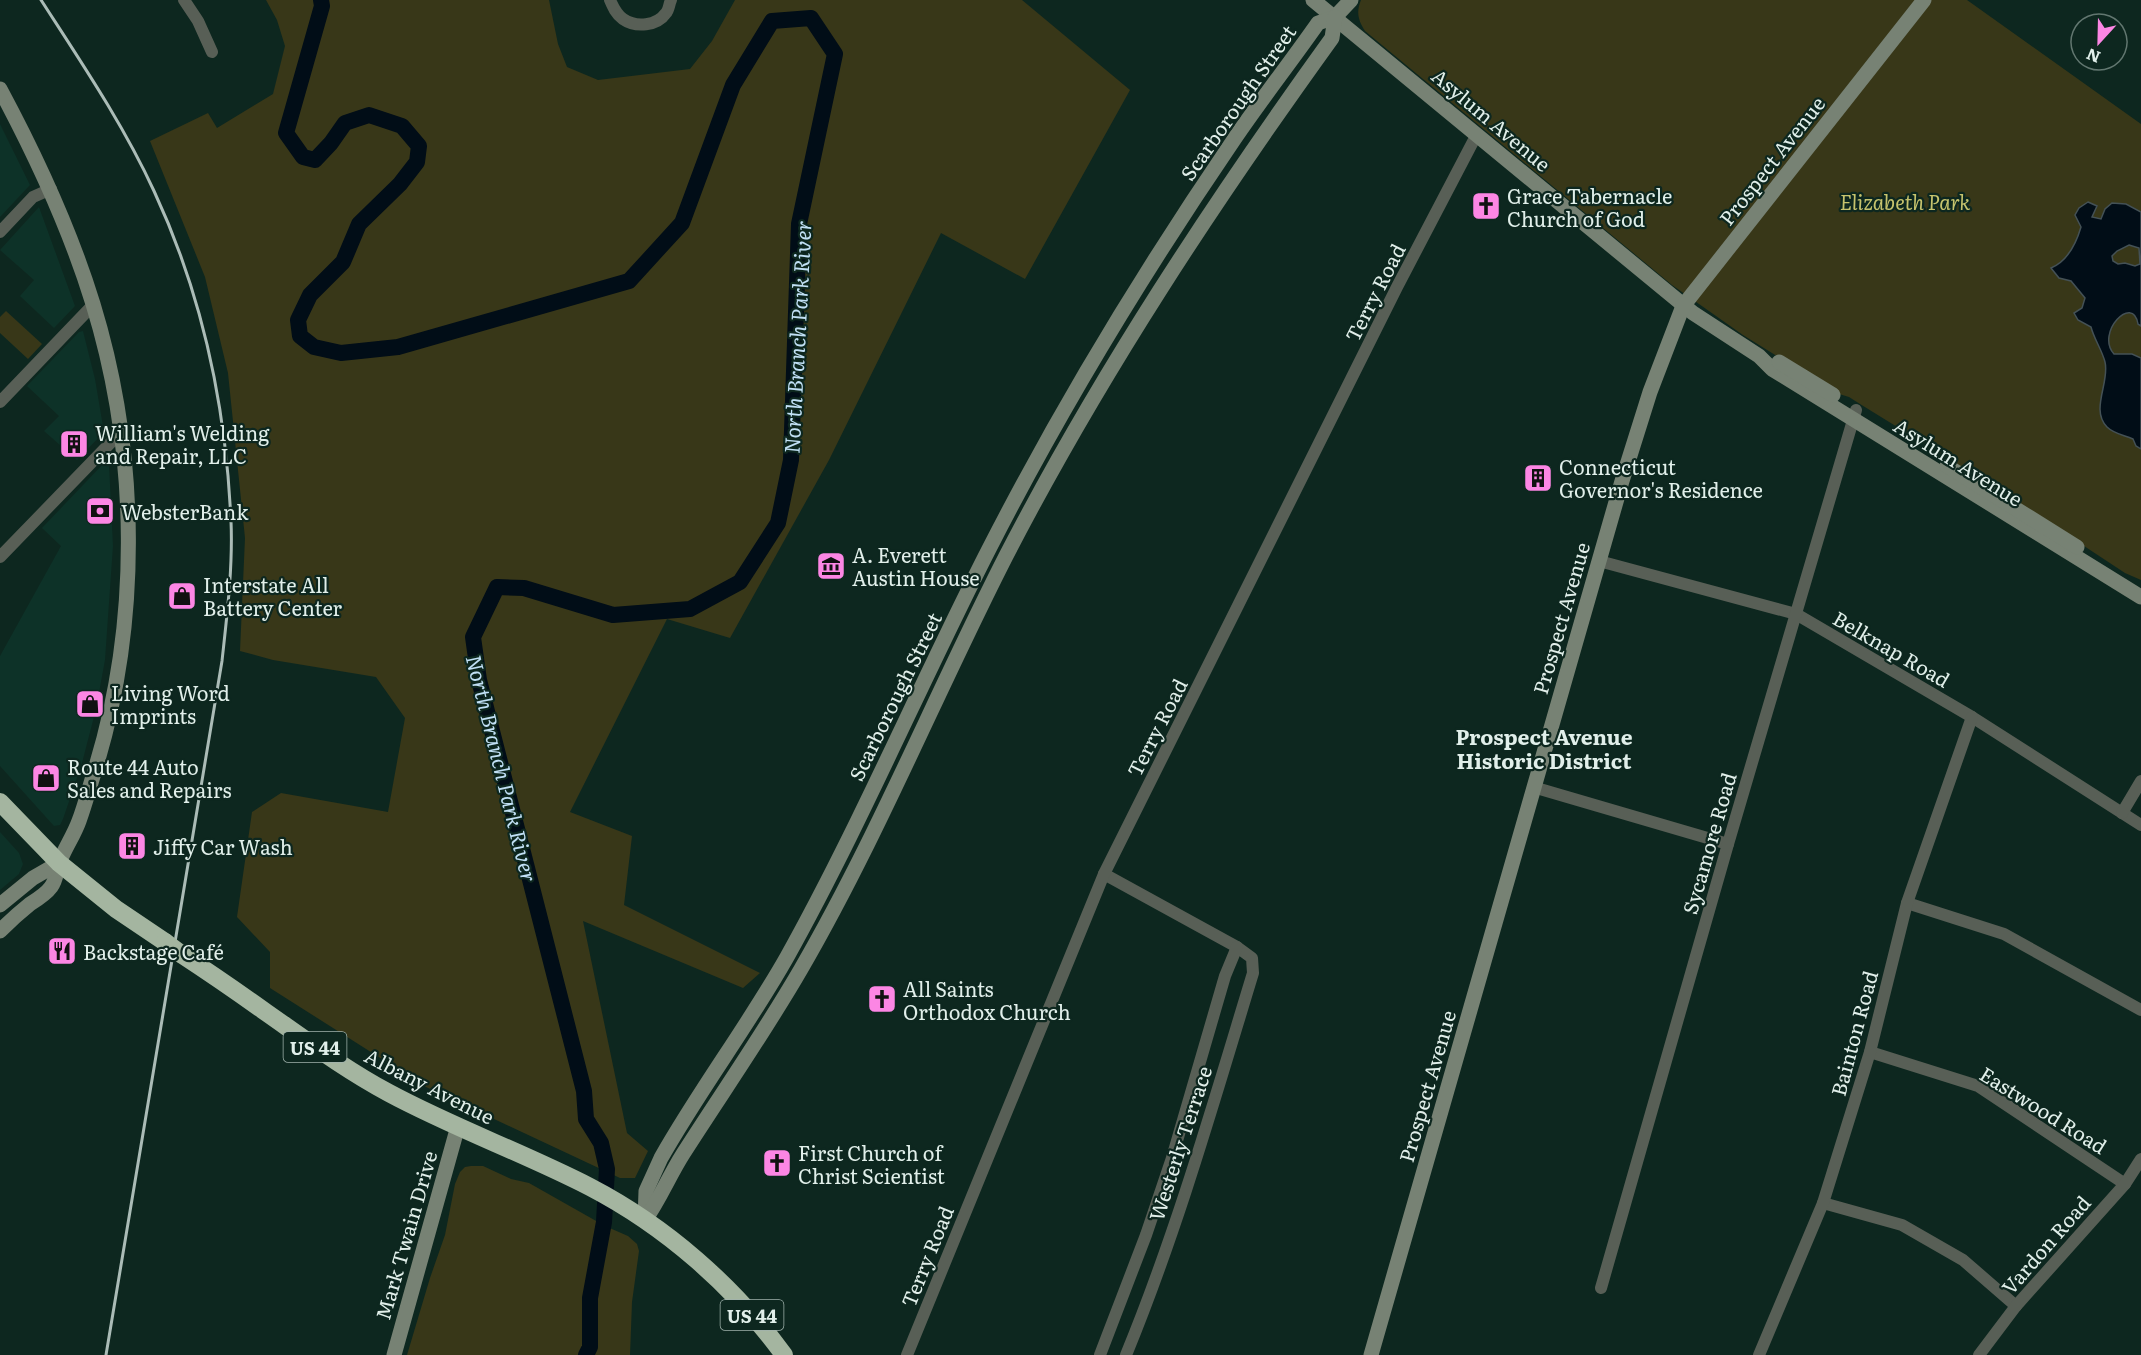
<svg xmlns="http://www.w3.org/2000/svg" width="2141" height="1355" viewBox="0 0 2141 1355" font-family="Literata,serif">
<style>
.built{fill:#0d3228}
.green{fill:#383718}
.water{fill:#010d17;stroke:#445156;stroke-width:1.5;fill-rule:evenodd}
.lines{fill:none;stroke-linecap:round;stroke-linejoin:round}
.river{stroke:#010d17;stroke-width:16}
.street{stroke:#585f56;stroke-width:12}
.secondary{stroke:#778274;stroke-width:15}
.highway{stroke:#a4b5a0;stroke-width:18}
.rail{stroke:#abbcb7;stroke-width:3}
.highway-bridge{stroke:#a4b5a0;stroke-width:18}
.labels{text-anchor:middle;dominant-baseline:central;stroke-width:4.5;stroke-linejoin:round;paint-order:stroke}
.shield{fill:#0d271f;stroke:#a1b3ad;stroke-width:1.5}
.shield-label{font-size:18px;font-weight:bold;fill:#e1efea}
.street-label{font-size:20px;fill:#e1efea;stroke:#0d271f}
.poi-label{font-size:20px;fill:#e1efea;stroke:#0d271f;text-anchor:start}
.park-label{font-size:20px;font-style:italic;fill:#c6c36d;stroke:#0d271f}
.water-label{font-size:21px;font-style:italic;fill:#c1e0f5;stroke:#0d271f}
.neighbourhood-label{font-size:21px;font-weight:bold;fill:#e1efea;stroke:#0d271f}
</style>
<rect width="100%" height="100%" fill="#0d271f"/>
<g class="built">
<path d="M0 124 30 185 0 217Z"/>
<path d="M39 207 75 306 54 328 20 296 34 280 0 250Z"/>
<path d="M83 331 95 379 104 432 77 460 44 431 59 416 27 386 79 332Z"/>
<path d="M105 462 109 464 113 546 105 660 96 709 82 763 63 819 60 825 54 826 0 766V656L61 546 42 528Z"/>
<path d="M0 832 19 853 23 864 19 874 0 890Z"/>
</g>
<g class="green">
<path d="M266 0H549L558 44 567 67 598 80 690 69 712 41 735 0H1022L1130 90 1025 279 941 233 829 460 730 638 667 619 570 812 632 836 624 905 760 973 743 988 583 921 627 1133 648 1151 635 1178H620L426 1087 270 988V952L237 917 252 812 281 793 388 812 405 718 376 677 273 660 240 651 245 538 228 373 205 277 150 141 208 113 217 128 273 94 285 46 277 20Z"/>
<path d="M1361 0H1967L2141 124V580L2125 573 1996 488 1860 404 1849 397 1836 393 1743 335 1672 285 1365 31C1358 20 1356 12 1361 0Z"/>
<path d="M6 311 42 344 28 359 0 333V317Z"/>
<path d="M471 1166H483L511 1179 529 1183 605 1226 628 1236 637 1244 639 1251 632 1302 630 1355H407L430 1278 445 1235 455 1184 460 1172 465 1167Z"/>
</g>
<path class="water" d="M2088 202 2097 206 2092 217 2101 219 2105 209 2112 203 2126 204 2141 212V326L2138 324C2133 293 2095 333 2114 354H2132L2141 358V449L2136 446 2133 439C2124 435 2114 434 2107 427 2090 410 2110 382 2105 362 2102 350 2094 339 2091 327L2078 320 2074 313 2082 308 2085 298 2071 281 2059 278 2051 268C2068 261 2076 244 2081 227L2075 215 2079 208ZM2129 245 2139 248 2140 264 2135 266 2125 263 2118 264 2113 261 2112 256 2117 251Z"/>
<g class="lines">
<path class="river" d="M321 0 322 6 286 133 303 157 315 160 331 143 345 123 369 115 402 126 419 146 417 162 400 184 359 224 343 262 310 295 298 320 300 336 314 347 341 353 398 347 629 281 682 223 733 85 772 21 811 18 835 54 799 224 791 460 778 523 740 582 690 609 613 615 524 588 497 587 473 637 479 680 584 1091 586 1119 601 1143 607 1169 604 1222 590 1298V1347L586 1355"/>
<g class="street">
<path d="M184 0 198 21 212 52"/>
<path d="M610 0C613 7 616 14 623 19 636 28 657 26 666 13 669 10 669 4 671 0"/>
<path d="M0 232 33 197 51 189"/>
<path d="M0 402 93 305"/>
<path d="M0 557 120 433"/>
<path d="M1599 561 1796 614 1972 717 2141 825"/>
<path d="M1533 787 1728 844"/>
<path d="M2122 813 2141 781"/>
<path d="M1104 874 1237 947 1252 958 1253 973C1214 1101 1177 1231 1126 1355"/>
<path d="M1907 903 2004 934 2141 1010"/>
<path d="M1870 1052 1978 1086 2125 1184"/>
<path d="M1823 1203 1902 1225 1963 1260 2016 1306"/>
<path d="M1601 1288 1728 844 1856 410"/>
<path d="M907 1355 1104 874 1397 287 1477 134"/>
<path d="M1100 1355 1146 1235 1172 1158 1225 976 1237 947"/>
<path d="M1759 1355 1823 1203 1870 1052 1907 903 1972 717"/>
<path d="M1979 1355 2016 1306 2125 1184 2141 1159"/>
</g>
<g class="secondary">
<path d="M1313 0 1693 313 1759 356 1772 369 2141 597"/>
<path d="M0 89C37 158 70 229 93 304 139 454 141 623 94 773 89 789 85 805 79 821 74 835 65 848 60 861 56 870 57 879 51 887 46 894 38 899 30 904 20 912 10 921 0 931"/>
<path d="M1779 362 1833 395"/>
<path d="M1947 466 2077 547"/>
<path d="M0 905 33 878 59 863"/>
<path d="M645 1220 646 1191 661 1158C700 1089 748 1026 787 957 861 824 920 684 989 549 1060 410 1145 270 1233 141 1260 101 1290 63 1318 23L1335 17 1351 0"/>
<path d="M645 1220C660 1199 669 1176 683 1154 722 1093 764 1033 801 969 878 836 936 693 1006 556 1100 374 1213 203 1332 38L1335 17"/>
<path d="M394 1355 458 1126"/>
<path d="M1371 1355 1622 481 1650 392 1683 306 1924 0"/>
</g>
<g class="highway">
<path d="M0 802 59 863 116 909 165 942"/>
<path d="M181 954C210 973 239 993 267 1013 307 1041 346 1070 389 1093 454 1128 524 1153 590 1187 665 1226 734 1286 784 1355"/>
</g>
<path class="rail" d="M41 0C81 62 123 124 154 191 202 294 226 408 231 521 233 567 227 615 222 661L106 1355"/>
<path class="highway-bridge" d="M165 942 181 954"/>
</g>
<defs>
<g id="church-square" transform="scale(1.5)"><rect x="-9" y="-9" width="18" height="18" rx="4" fill="#fc86e4" stroke="#0d271f"/><path d="M-1.2-6h2.4v3.5h3.3v2.4h-3.3V6h-2.4V-.1h-3.3v-2.4h3.3Z" fill="#111"/></g>
<g id="building-square" transform="scale(1.5)"><rect x="-9" y="-9" width="18" height="18" rx="4" fill="#fc86e4" stroke="#0d271f"/><path d="M-4-6H4V6H1V3H-1V6H-4ZM-2.5-4.3h1.7v1.8h-1.7ZM.8-4.3h1.7v1.8H.8ZM-2.5-1h1.7V.8h-1.7ZM.8-1h1.7V.8H.8Z" fill="#111"/></g>
<g id="bank-square" transform="scale(1.5)"><rect x="-9" y="-9" width="18" height="18" rx="4" fill="#fc86e4" stroke="#0d271f"/><path d="M-6-4H6V4H-6ZM0-2.3a2.3 2.3 0 1 0 0 4.6a2.3 2.3 0 1 0 0-4.6Z" fill="#111"/></g>
<g id="museum-square" transform="scale(1.5)"><rect x="-9" y="-9" width="18" height="18" rx="4" fill="#fc86e4" stroke="#0d271f"/><path d="M0-6L6-3V-2H-6V-3ZM-5-1h2V3h-2ZM-1-1h2V3h-2ZM3-1h2V3H3ZM-6 4H6V6H-6Z" fill="#111"/></g>
<g id="shop-square" transform="scale(1.5)"><rect x="-9" y="-9" width="18" height="18" rx="4" fill="#fc86e4" stroke="#0d271f"/><path d="M-5-2.5h2.3a2.7 3.5 0 0 1 5.4 0H5L5.5 6h-11ZM-1.5-2.5h3a1.5 2.3 0 0 0-3 0Z" fill="#111"/></g>
<g id="restaurant-square" transform="scale(1.5)"><rect x="-9" y="-9" width="18" height="18" rx="4" fill="#fc86e4" stroke="#0d271f"/><path d="M-5-6h1v4h1v-4h1v4h1v-4h1v5L-1.5 .5V6h-2V.5L-5-1ZM5-6V6H3V1.5H1.5Q1.5-4 5-6Z" fill="#111"/></g>
</defs>
<g fill-rule="evenodd">
<use href="#church-square" x="1486" y="206"/>
<use href="#building-square" x="74" y="444"/>
<use href="#building-square" x="1538" y="478"/>
<use href="#bank-square" x="100" y="511"/>
<use href="#museum-square" x="831" y="566"/>
<use href="#shop-square" x="182" y="596"/>
<use href="#shop-square" x="90" y="704"/>
<use href="#shop-square" x="46" y="778"/>
<use href="#building-square" x="132" y="846"/>
<use href="#restaurant-square" x="62" y="951"/>
<use href="#church-square" x="882" y="999"/>
<use href="#church-square" x="777" y="1163"/>
</g>
<g class="labels">
<g class="shield">
<rect x="283.5" y="1032" width="63" height="30" rx="4.5"/>
<rect x="720.5" y="1300" width="63" height="30" rx="4.5"/>
</g>
<g class="shield-label">
<text x="315" y="1047">US 44</text>
<text x="752" y="1315">US 44</text>
</g>
<g class="street-label">
<text transform="translate(1237 102) rotate(-55)">Scarborough Street</text>
<text transform="translate(1492 119) rotate(40)">Asylum Avenue</text>
<text transform="translate(1771 160) rotate(-52)">Prospect Avenue</text>
<text transform="translate(1374 292) rotate(-63)">Terry Road</text>
<text transform="translate(1959 461) rotate(32)">Asylum Avenue</text>
<text transform="translate(1560 618) rotate(-74)">Prospect Avenue</text>
<text transform="translate(1892 648) rotate(30)">Belknap Road</text>
<text transform="translate(894 696) rotate(-64)">Scarborough Street</text>
<text transform="translate(1156 727) rotate(-63)">Terry Road</text>
<text transform="translate(1708 843) rotate(-74)">Sycamore Road</text>
<text transform="translate(1853 1033) rotate(-75)">Bainton Road</text>
<text transform="translate(430 1085) rotate(27)">Albany Avenue</text>
<text transform="translate(1426 1086) rotate(-74)">Prospect Avenue</text>
<text transform="translate(2044 1109) rotate(32)">Eastwood Road</text>
<text transform="translate(1179 1143) rotate(-72)">Westerly Terrace</text>
<text transform="translate(405 1235) rotate(-74)">Mark Twain Drive</text>
<text transform="translate(2045 1244) rotate(-49)">Vardon Road</text>
<text transform="translate(926 1256) rotate(-68)">Terry Road</text>
</g>
<g class="poi-label">
<text x="1507" y="195">Grace Tabernacle<tspan x="1507" dy="23">Church of God</tspan></text>
<text x="95" y="432">William's Welding<tspan x="95" dy="23">and Repair, LLC</tspan></text>
<text x="1559" y="466">Connecticut<tspan x="1559" dy="23">Governor's Residence</tspan></text>
<text x="121" y="511">WebsterBank</text>
<text x="852" y="554">A. Everett<tspan x="852" dy="23">Austin House</tspan></text>
<text x="203" y="584">Interstate All<tspan x="203" dy="23">Battery Center</tspan></text>
<text x="111" y="692">Living Word<tspan x="111" dy="23">Imprints</tspan></text>
<text x="67" y="766">Route 44 Auto<tspan x="67" dy="23">Sales and Repairs</tspan></text>
<text x="153" y="846">Jiffy Car Wash</text>
<text x="83" y="951">Backstage Café</text>
<text x="903" y="988">All Saints<tspan x="903" dy="23">Orthodox Church</tspan></text>
<text x="798" y="1152">First Church of<tspan x="798" dy="23">Christ Scientist</tspan></text>
</g>
<g class="park-label">
<text x="1905" y="201">Elizabeth Park</text>
</g>
<g class="water-label">
<text transform="translate(796 337) rotate(-87)">North Branch Park River</text>
<text transform="translate(503 768) rotate(76)">North Branch Park River</text>
</g>
<g class="neighbourhood-label">
<text x="1544" y="735">Prospect Avenue<tspan x="1544" dy="24">Historic District</tspan></text>
</g>
</g>
<g transform="translate(2099 42) rotate(202)"><circle r="28" fill="#0d271f" stroke="#627770" stroke-width="1.5"/>
<path d="M0-4.5L10 22L0 15L-10 22Z" fill="#fc86e4"/>
<text y="-9" font-size="16" font-weight="bold" text-anchor="middle" fill="#e1efea">N</text>
</g>
</svg>
